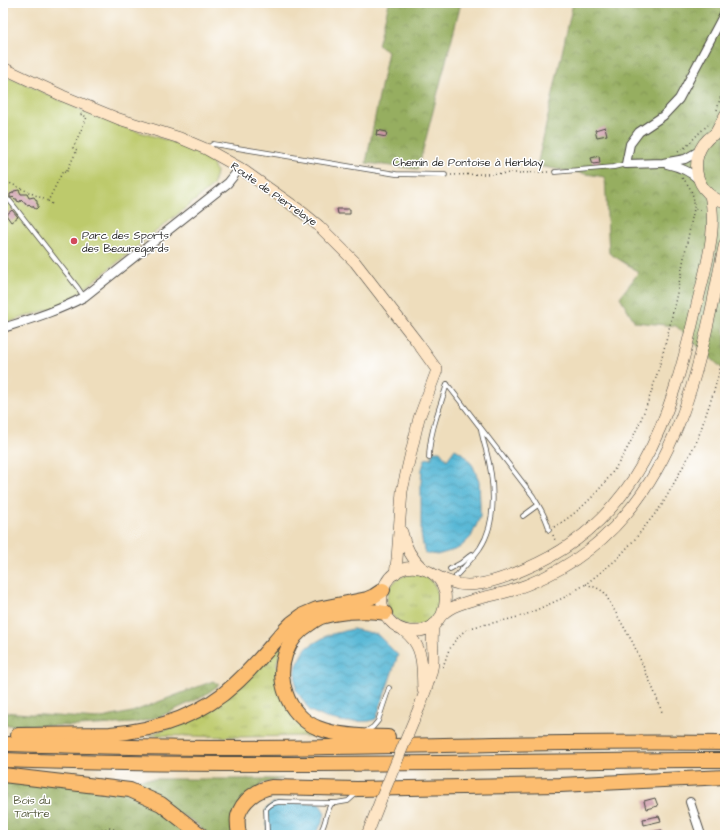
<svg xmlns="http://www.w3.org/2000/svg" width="728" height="838" viewBox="0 0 728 838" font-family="'Architects Daughter',sans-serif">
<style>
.grass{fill:url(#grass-tufts);stroke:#747a4c}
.forest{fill:url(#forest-crowns);stroke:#606c46}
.garden{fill:#bdca6c;stroke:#747a4c}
.water{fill:url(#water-waves);stroke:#407180}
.building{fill:#ca95a5}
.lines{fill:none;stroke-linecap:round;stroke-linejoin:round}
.lane-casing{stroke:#484641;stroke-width:5.5}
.street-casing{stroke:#484641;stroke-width:10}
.secondary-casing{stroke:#484641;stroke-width:12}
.highway-casing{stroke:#484641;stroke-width:16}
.path{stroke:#484641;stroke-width:1.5;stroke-dasharray:1 3;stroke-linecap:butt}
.lane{stroke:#fff;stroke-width:4}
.street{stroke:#fff;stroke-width:8}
.secondary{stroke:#fee5c5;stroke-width:11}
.highway{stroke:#fcbd6f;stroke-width:14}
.secondary-bridge-casing{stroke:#484641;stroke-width:12;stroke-linecap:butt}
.secondary-bridge{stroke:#fee5c5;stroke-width:11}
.poi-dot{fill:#d1495b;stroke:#fff;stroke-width:1.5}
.labels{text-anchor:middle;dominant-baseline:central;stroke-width:3;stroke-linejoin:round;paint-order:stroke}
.street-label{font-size:11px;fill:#2b2b2b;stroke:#fff}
.poi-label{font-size:11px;fill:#2b2b2b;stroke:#fff;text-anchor:start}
.park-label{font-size:11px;fill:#575b3e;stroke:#fff}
</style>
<defs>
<pattern id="grass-tufts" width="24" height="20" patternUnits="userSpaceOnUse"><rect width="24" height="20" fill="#bdca6c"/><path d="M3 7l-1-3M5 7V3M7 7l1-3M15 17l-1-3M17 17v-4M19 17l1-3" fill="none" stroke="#9aa459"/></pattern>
<pattern id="forest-crowns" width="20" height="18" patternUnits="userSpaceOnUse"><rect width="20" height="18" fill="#96ae60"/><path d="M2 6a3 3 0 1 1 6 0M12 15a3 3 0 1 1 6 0" fill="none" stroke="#7b8e4f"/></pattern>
<pattern id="water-waves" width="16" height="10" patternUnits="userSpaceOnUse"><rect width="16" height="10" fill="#56b7d5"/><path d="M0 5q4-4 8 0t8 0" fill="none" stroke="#4795ad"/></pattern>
</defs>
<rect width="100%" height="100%" fill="#fff"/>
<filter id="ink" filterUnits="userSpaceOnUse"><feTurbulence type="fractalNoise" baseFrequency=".025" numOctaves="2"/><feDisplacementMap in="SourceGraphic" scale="8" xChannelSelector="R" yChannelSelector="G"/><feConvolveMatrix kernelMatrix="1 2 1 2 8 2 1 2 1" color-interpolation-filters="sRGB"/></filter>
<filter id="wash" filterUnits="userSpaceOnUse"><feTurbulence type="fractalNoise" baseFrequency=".012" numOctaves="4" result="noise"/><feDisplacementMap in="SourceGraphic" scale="16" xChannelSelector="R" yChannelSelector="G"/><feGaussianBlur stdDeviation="0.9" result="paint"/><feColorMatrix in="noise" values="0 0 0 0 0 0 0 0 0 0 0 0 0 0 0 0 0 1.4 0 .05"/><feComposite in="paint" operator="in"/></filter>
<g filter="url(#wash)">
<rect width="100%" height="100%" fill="#eeddbc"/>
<g class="grass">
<circle cx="413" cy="600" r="26"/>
<path d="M290 630 276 664 314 732 313 735 311 737 305 736 235 737 149 735 186 722Z"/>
</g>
<g class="forest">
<path d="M389 3H461L418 169 366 163 388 51 378 45Z"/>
<path d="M573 3H725V371L676 326 635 322 620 297 639 272 609 253 605 177 537 166Z"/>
<path d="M213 681 219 685 202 697 159 717 134 723 77 726 3 725V712L97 719 132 712Z"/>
<path d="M3 775 130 790 201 835H3Z"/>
<path d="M101 779H283L261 784 233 835H209L193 821 119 782Z"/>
</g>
<path class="garden" d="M3 75 17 80 88 113 123 127 186 146 204 156 212 163 216 171 215 178 213 186 75 296 59 306 3 324Z"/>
<g class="water">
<path d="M455 449 465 455 473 466 479 481 480 504V517L476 526 471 537 465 543 459 548 454 550 437 555 426 553 424 550 421 534V483L422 469 425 459 432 458V451H440L447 460Z"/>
<path d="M353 629 377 634 398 655 376 719 370 721 346 722 326 718 310 711 296 690 295 669 306 648 328 635Z"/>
<path d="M273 803H319L325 813C323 822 320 830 312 835H269L267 832 266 809Z"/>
</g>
<g id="blocks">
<g class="building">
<path d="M605 127 607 135 597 137 595 130Z"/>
<path d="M377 130 387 132 386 137 376 135Z"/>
<path d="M599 156 600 163 593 164 591 158Z"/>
<path d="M19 190 21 194H27L29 198 34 197 37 201V204H38V207L36 209 34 208 33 206H31L29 204 28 205 26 204 25 202H23L21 200 20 202 17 201V199H15L13 197 12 198 10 197V194L13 193 14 191Z"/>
<path d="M337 209H350V214H338Z"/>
<path d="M12 210 18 217 11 222 6 215Z"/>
<path d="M655 798 658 806 646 809 644 801Z"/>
<path d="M659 816 661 821 644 825 643 819Z"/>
<path d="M662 830 664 835H652L651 832Z"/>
</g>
</g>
</g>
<g filter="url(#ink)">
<use href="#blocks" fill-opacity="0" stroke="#484641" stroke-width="1"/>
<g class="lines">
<g class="lane-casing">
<g id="lane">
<path d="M207 149 213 144 396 174 445 175"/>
<path d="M555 172 614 167 626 164"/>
<path d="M3 197 10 201 78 288 84 297"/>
<path d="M447 384 533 496C538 505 548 519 549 530"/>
<path d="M429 458C429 434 440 407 447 384"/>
<path d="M523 516 538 505"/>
<path d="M450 569 461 563 472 554"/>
<path d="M456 576C464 567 473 558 480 548 498 521 494 479 486 450 484 443 482 436 481 429"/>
<path d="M365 732 373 727 378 721 389 688"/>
<path d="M322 829C326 822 327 808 332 803"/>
<path d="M267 832 266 809C270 804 273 803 279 802L336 803 348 801 357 793"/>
</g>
</g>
<g class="street-casing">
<g id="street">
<path d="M699 151 685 159 663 163 626 164 630 144 639 132 663 116 679 99 725 12"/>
<path d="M667 164C680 167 690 171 699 180"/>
<path d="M3 328C31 319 58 311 84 297L228 183 240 168"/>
<path d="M690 802 701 835"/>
</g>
</g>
<g class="secondary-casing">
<g id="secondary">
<path d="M3 68 63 96 119 119 180 138 206 149 240 168 302 212 319 226 355 262 417 342 437 370 419 418 402 491 397 559 395 574"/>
<path d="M725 130C687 139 687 193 725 202"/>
<path d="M715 134 725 115"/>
<path d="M402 532C405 547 412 559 423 569"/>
<path d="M435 575C442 579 450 582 458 584 477 588 507 577 525 569 638 522 671 418 696 308 703 279 715 239 712 210 712 205 711 200 710 195"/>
<path d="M442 614C461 568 395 549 383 590 380 600 382 612 389 620 400 633 420 635 434 625 438 622 439 617 443 614 447 610 453 607 458 605 474 598 493 596 510 591 555 576 596 550 626 514 673 459 694 388 709 319 715 294 719 268 725 243"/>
<path d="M403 630C407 633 411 637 414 641 424 655 422 674 423 690"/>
<path d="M419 708C424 694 432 676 433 662 434 649 430 637 434 624"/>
<path d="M367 835 381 799"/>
</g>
</g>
<g class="highway-casing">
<g id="highway">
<path d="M385 613C372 610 361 611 348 612 340 613 330 614 321 617 318 618 314 621 311 623 286 638 276 667 286 694 291 709 303 722 318 728 338 736 366 737 388 737"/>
<path d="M18 735 110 734C156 730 201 716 235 684 253 668 269 648 285 630L292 623 303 615 317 609 367 599 374 596 383 590"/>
<path d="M3 744C76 746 148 748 221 748 389 748 557 740 725 743"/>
<path d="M3 760C231 768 458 762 686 760H725"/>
<path d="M3 775 130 790 161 804 201 835"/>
<path d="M239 835C238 829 237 822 238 816 242 801 257 789 272 787L357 789 560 785 725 777"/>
</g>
</g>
<g class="path">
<path d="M717 110 725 81"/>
<path d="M685 148 700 132 708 125"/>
<path d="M678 152 685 147"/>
<path d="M451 175 549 172"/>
<path d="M682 178C691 186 695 198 694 209L703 210"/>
<path d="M3 180 48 201"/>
<path d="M52 204 48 201 63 171 66 173 77 150 73 148 87 117 80 114"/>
<path d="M554 527C628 484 654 395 672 316 680 281 686 245 694 209"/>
<path d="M553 535 555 540"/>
<path d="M586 584 597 588 604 592 633 643 654 691 662 712"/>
<path d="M443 667 448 652 454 642 462 633 470 628 478 626 506 620 525 615 563 598 586 584 616 560 635 539 662 505 697 441 714 391 725 350"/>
<path d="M78 835 109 828 124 832 126 835"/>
</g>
<use href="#lane" class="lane"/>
<use href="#street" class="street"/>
<use href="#secondary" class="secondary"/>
<use href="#highway" class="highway"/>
<g class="secondary-bridge-casing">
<path id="secondary-bridge" d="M381 799 419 708"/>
</g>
<use href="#secondary-bridge" class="secondary-bridge"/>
</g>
</g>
<circle class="poi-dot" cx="74" cy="241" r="4"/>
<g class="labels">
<g class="street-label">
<text x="468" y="162">Chemin de Pontoise à Herblay</text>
<text transform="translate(274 194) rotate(35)">Route de Pierrelaye</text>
</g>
<g class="poi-label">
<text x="82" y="235">Parc des Sports<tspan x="82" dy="13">des Beauregards</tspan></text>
</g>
<g class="park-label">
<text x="32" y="800">Bois du<tspan x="32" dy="13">Tartre</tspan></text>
</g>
</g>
<rect width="728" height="838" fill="none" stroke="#fff" stroke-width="16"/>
</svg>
